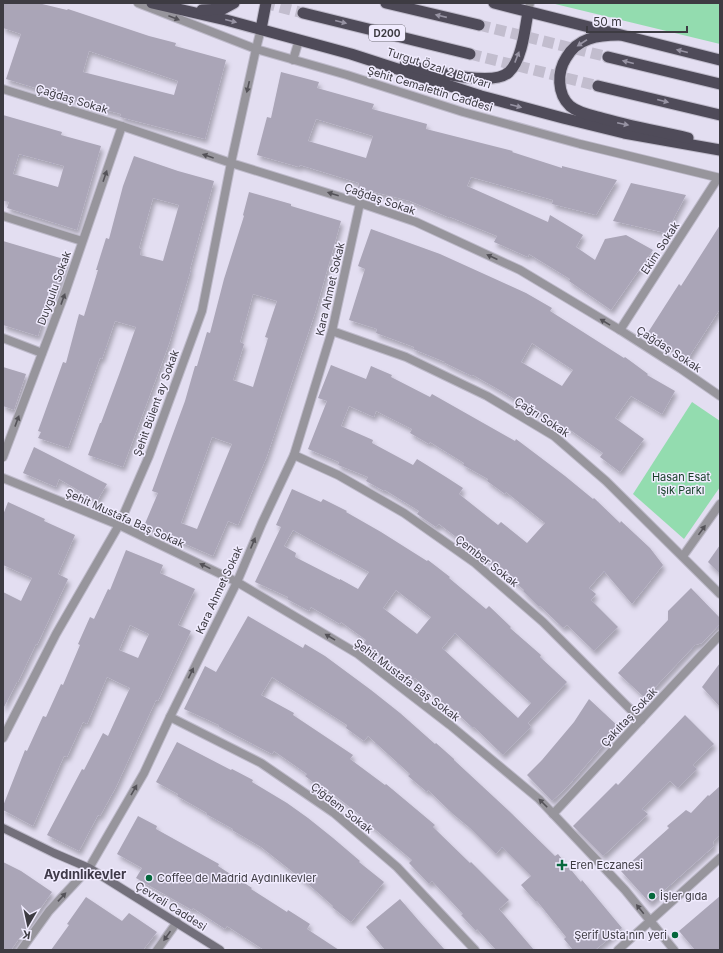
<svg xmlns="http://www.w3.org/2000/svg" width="723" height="953" viewBox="0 0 723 953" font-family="Inter,sans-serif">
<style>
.green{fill:#93dcaf}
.building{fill:#aaa5b7;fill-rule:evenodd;filter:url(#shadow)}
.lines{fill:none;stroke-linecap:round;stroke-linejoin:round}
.trunk-tunnel{stroke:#c2bdce;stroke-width:11;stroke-dasharray:11 5.5;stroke-linecap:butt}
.minor-casing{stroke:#bebaca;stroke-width:10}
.tertiary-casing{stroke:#bebaca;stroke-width:10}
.secondary-casing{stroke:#bebaca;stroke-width:10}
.trunk-casing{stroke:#bebaca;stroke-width:13}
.minor{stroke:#97959c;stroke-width:8}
.tertiary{stroke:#97959c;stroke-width:8}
.secondary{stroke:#73707b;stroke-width:8}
.trunk{stroke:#4f4b59;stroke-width:11}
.oneway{fill:#9793a3}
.oneway2{fill:#545258}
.poi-dot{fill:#05683c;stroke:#f0ebfe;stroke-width:1.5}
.labels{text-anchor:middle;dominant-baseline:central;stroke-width:3;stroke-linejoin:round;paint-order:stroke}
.shield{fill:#f0ebfe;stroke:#73707a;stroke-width:1}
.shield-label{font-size:10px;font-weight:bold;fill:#3d3b42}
.street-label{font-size:11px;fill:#3d3b42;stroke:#f0ebfe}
.park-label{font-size:11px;fill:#18412a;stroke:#f0ebfe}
.poi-label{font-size:11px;fill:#3d3b42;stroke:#f0ebfe;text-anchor:start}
.quarter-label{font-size:13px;font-weight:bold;fill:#3f3a49;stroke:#f0ebfe}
</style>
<defs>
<filter id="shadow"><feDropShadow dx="2.5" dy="4.5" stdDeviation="2" flood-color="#0004"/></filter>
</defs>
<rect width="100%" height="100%" fill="#e3def1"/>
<g class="green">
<path d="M551 3H720V44Z"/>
<path d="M692 402 720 421V487L684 539 633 494Z"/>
</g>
<g class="building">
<path d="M3 3H38L67 10 68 9 149 36 176 43 175 46 226 60 205 139 120 117 121 114 85 105V103L6 79 21 34 3 28ZM89 51 178 81 174 95 83 72Z"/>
<path d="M281 72 319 82 317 88 374 104 372 109 427 124 426 129 513 151 512 152 562 168V166L617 180 596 215 552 204 553 200 471 177 467 186 548 222 550 215 583 235 576 247 595 260 605 239 626 235 653 250 611 310 569 281 570 279 529 254 528 257 494 242 497 236 450 217V218L410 201 358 188 359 183 300 165 299 167 257 155 267 117 271 118ZM316 119 373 136 366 158 308 141Z"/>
<path d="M3 115 62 132 61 135 101 146 77 230 7 208 9 202 3 201ZM19 154 64 166 58 187 13 174Z"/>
<path d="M134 156 178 171 214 181 190 269H191L169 344 123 467 88 455 100 423H101L120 372 136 327 115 321 102 359 100 358 68 448 38 438 41 432 38 431 63 362 66 363 79 314 84 316 98 270H96L106 238 109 239 123 186ZM153 198 179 205 163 261 140 255 141 249 139 248Z"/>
<path d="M631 183 686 195 666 233 613 221Z"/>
<path d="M249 192 291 204V206L341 221 315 313 267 456 238 525 228 521 213 556 144 526 158 493 152 491 160 469 185 401 195 366H197L207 332 210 333 224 279 244 216 243 215ZM253 294 277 301 265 337 268 338 253 387 233 380 244 344 240 342ZM212 437 232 444 197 529 181 523Z"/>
<path d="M720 225V309L687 360 647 334 679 284 681 286Z"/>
<path d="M371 229 440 254 526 293 552 308 550 311 624 358 625 357 648 374 647 375 675 391 662 414 631 396 615 418 644 439 620 472 600 457 603 453 566 427 564 430 503 392 473 375 472 376 445 363V362L413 349 414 347 376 333 377 329 349 320 365 269 358 266ZM532 343 573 370 562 386 521 362Z"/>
<path d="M3 241 67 260 56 296 51 295 38 336 3 325Z"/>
<path d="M331 365 366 379 371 366 392 375 391 377 430 397 432 394 515 441 516 439 565 476 593 499 594 498 620 523 621 521 650 548 663 565 632 604 604 571 589 588 596 594 591 600 618 627 594 651 567 625 563 628 540 606 539 607 523 591 524 590 494 564 493 565 439 524 436 527 417 514 419 511 385 490 384 491 366 481 368 477 338 465 339 462 308 449 327 401 318 398ZM349 406 374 417 376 411 412 429 410 433 429 444 430 442 464 463 463 465 488 479 487 481 505 494 506 492 545 523 527 543 501 522 498 525 459 494 463 488 446 477 417 459 413 465 372 443 373 440 341 426Z"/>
<path d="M3 367 26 374 14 410 3 406Z"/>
<path d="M34 447 107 484 97 501 59 479 56 487 23 473Z"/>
<path d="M292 489 321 502 323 499 347 511 346 512 381 532 427 561 428 560 450 577 449 578 486 609 489 606 511 627 510 628 541 655 540 657 567 682 528 723 531 727 503 755 474 727 473 728 446 703 445 705 415 678 413 680 386 658 385 659 364 643 366 640 341 622 340 624 311 607 309 611 287 599 288 597 255 582 281 527 276 525ZM293 530 369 572 358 589 340 579V580L295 557 296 553 284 546ZM396 590 431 617 417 634 383 608ZM455 633 531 703 518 718 442 648Z"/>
<path d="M8 502 45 519 44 521 75 535 58 574 68 579 37 645 36 644 18 682H17L3 709V592L21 601 32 578 3 565V515Z"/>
<path d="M720 545V574L708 562Z"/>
<path d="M126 550 163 565 160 573 195 589 178 625 191 631 158 701 156 700 116 787 100 816 98 815 79 851 47 835 82 769 84 770 103 733 108 736 130 688 107 677 87 724 83 722 67 757 64 756 33 826 3 810V806L25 750 27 751 43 716 46 717 61 684 63 685 80 645 78 644 90 617 94 619 108 589 110 590ZM130 625 149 634 138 658 119 650Z"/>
<path d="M691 588 720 618V624L702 643 695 645 645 698 618 673 668 620V611Z"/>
<path d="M248 616 303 648 305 644 325 656 371 690 400 713 435 744 436 743 454 759V760L509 811 555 856 558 854 581 882 582 880 622 928 595 950H573L564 939 566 937 537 901 536 902 521 885 531 876 502 847 496 854 470 828 453 814 428 790 427 792 408 776 410 774 368 736 364 741 346 728 347 725 272 677 261 695 294 713 293 715 353 755 350 759 385 785 386 784 435 825 433 827 470 863 471 862 509 900 499 909 534 950H496L477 929 476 931 461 915 463 914 432 881 429 884 409 863 412 860 359 816 360 815 328 790 326 792 305 776 307 774 274 751 272 754 218 726 219 725 184 709 205 666 216 672Z"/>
<path d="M720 663V707L702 687Z"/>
<path d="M589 699 619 727 568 786 552 801 527 775 542 760 574 722Z"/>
<path d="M685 715 714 744 693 765 697 769 678 788 670 781 642 809 648 814 603 856 573 826 616 783 618 785Z"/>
<path d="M177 742 231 770 232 769 253 780 252 782 287 803 308 818 333 838 360 861 359 862 384 882 351 922 332 907 333 906 308 884 261 847 232 830 233 829 206 814 207 813 177 796 178 794 156 782Z"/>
<path d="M720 786V835L713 842 714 846 650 903 621 871 669 828 667 826 686 810 691 813 708 795 709 796Z"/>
<path d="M138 816 157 826 156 829 219 864 218 866 252 888 251 889 287 912 288 910 310 924 307 929 339 950H264L227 926 225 929 193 908 192 910 136 878 142 868 117 854Z"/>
<path d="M3 862 21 871 52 892 11 950H3Z"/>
<path d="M720 896V950H695L679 931Z"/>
<path d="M86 897 122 921 129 913 157 932 143 950H51L69 925 67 924Z"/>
<path d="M400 899 419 921 445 950H385L366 927Z"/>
</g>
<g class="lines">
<g class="trunk-tunnel">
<path d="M264 3 303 13"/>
<path d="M479 25 608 57"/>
<path d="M470 54 598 86"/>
</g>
<g class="minor-casing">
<g id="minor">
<path d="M3 89 122 126 231 163 360 203 416 222 520 270 620 330 681 369 720 396"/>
<path d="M3 216 82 241"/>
<path d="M620 330 718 178"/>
<path d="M332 331 406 357 487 396 554 436 606 481 720 594"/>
<path d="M3 338 42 353"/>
<path d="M294 455 338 475 404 513 475 563 543 622 641 720"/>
<path d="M3 457 66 290 122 126"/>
<path d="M3 478 119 525 237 582 358 654 450 725 539 799 625 890 674 950"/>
<path d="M683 556 720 504"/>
<path d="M170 717 261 763 334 813 397 867 475 950"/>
<path d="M3 738 56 634 119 525 149 456 202 311 231 163 256 49"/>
<path d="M553 814 720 635"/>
<path d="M21 950 49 911 89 868 144 773 170 717 237 582 262 523 294 455 332 331 360 203"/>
<path d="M157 950 177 922"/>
<path d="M618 950 720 858"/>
</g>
</g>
<g class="tertiary-casing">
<g id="tertiary">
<path d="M138 3 256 49 347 75 463 112 580 144 720 178"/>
<path d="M528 12 530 3"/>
<path d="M256 49 261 29"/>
<path d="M293 60 299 40"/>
</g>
</g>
<g class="secondary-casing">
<path id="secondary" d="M3 828 54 853 89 868 220 950"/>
</g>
<g class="trunk-casing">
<g id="trunk">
<path d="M152 3 226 20 351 54 481 96 563 118 624 133 720 150"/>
<path d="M386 3 479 25"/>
<path d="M494 3 720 60"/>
<path d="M202 10 223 9 234 3"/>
<path d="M303 13 470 54"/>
<path d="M261 29 266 3"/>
<path d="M619 35C598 35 577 38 566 58 557 72 557 94 570 106 577 112 589 115 598 117 628 126 658 131 688 138"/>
<path d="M608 57 720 84"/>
<path d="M405 65C427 70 493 88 509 72 522 60 525 29 528 12"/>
<path d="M598 86 720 115"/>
</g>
</g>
<use href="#minor" class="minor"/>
<use href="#tertiary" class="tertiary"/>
<use href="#secondary" class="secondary"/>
<use href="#trunk" class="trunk"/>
</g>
<defs><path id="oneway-solid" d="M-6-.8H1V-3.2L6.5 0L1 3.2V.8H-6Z"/></defs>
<g class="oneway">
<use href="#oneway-solid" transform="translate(441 16) rotate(-167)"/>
<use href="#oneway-solid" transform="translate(231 21) rotate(14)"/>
<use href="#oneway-solid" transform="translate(341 22) rotate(14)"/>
<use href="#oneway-solid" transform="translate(582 43) rotate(147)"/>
<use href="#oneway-solid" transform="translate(682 51) rotate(-166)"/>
<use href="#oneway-solid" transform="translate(517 57) rotate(-69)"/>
<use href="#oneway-solid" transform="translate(628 62) rotate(-166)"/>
<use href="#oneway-solid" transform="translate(663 101) rotate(14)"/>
<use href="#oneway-solid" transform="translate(516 106) rotate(15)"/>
<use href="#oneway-solid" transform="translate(623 124) rotate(12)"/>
</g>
<g class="oneway2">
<use href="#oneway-solid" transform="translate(174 18) rotate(21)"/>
<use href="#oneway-solid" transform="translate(248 87) rotate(103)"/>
<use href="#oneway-solid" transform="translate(208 156) rotate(-161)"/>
<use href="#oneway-solid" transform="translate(105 176) rotate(-71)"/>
<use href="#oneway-solid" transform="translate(333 194) rotate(-163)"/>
<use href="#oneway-solid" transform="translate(492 257) rotate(-155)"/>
<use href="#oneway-solid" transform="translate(63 299) rotate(-70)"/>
<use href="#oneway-solid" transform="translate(605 322) rotate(-149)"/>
<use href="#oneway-solid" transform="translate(17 421) rotate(-70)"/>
<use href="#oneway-solid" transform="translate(702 530) rotate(-54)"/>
<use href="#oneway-solid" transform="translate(253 543) rotate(-67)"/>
<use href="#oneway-solid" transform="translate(205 566) rotate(-154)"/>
<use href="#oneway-solid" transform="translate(330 637) rotate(-149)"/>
<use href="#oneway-solid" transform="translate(191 673) rotate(-64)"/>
<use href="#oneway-solid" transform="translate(134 790) rotate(-60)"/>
<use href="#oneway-solid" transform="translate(543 803) rotate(-135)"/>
<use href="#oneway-solid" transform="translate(62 897) rotate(-47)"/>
<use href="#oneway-solid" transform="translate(640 909) rotate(-129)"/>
<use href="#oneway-solid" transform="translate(167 936) rotate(125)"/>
</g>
<g class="poi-dot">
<path d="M560 859h4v4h4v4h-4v4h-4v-4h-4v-4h4z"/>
<circle cx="149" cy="878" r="4"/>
<circle cx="652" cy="896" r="4"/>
<circle cx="675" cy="935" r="4"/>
</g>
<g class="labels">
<rect class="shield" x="369" y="25" width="36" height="16" rx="3"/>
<g class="shield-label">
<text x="387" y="33">D200</text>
</g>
<g class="street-label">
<text transform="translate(439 68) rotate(18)">Turgut Özal 2 Bulvarı</text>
<text transform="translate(430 89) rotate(17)">Şehit Cemalettin Caddesi</text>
<text transform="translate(72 99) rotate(17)">Çağdaş Sokak</text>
<text transform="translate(380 199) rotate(19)">Çağdaş Sokak</text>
<text transform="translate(660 248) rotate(-57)">Ekim Sokak</text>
<text transform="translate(54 288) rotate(-70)">Duygulu Sokak</text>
<text transform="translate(330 289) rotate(-77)">Kara Ahmet Sokak</text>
<text transform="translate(669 349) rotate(33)">Çağdaş Sokak</text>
<text transform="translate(156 403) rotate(-70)">Şehit Bülent ay Sokak</text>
<text transform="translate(542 417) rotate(33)">Çağrı Sokak</text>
<text transform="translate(125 518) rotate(24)">Şehit Mustafa Baş Sokak</text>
<text transform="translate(487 561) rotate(38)">Çember Sokak</text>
<text transform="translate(219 590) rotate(-65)">Kara Ahmet Sokak</text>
<text transform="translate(407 680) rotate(37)">Şehit Mustafa Baş Sokak</text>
<text transform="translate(629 717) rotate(-47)">Çakıltaş Sokak</text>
<text transform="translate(342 808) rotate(38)">Çiğdem Sokak</text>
<text transform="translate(171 906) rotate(32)">Çevreli Caddesi</text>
</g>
<g class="park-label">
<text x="681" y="477">Hasan Esat<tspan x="681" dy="13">Işık Parkı</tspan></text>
</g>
<g class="poi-label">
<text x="570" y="865">Eren Eczanesi</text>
<text x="157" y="878">Coffee de Madrid Aydınlıkevler</text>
<text x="660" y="896">İşler gıda</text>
<text x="667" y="935" text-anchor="end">Şerif Usta'nın yeri</text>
</g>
<g class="quarter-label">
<text x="85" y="874">Aydınlıkevler</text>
</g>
</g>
<rect width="723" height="953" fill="none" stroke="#3d3b42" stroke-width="8"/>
<g transform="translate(28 925) rotate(189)" stroke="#f0ebfe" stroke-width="3" paint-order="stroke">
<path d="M0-3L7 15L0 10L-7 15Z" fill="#3d3b42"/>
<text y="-6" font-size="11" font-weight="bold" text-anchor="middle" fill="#3d3b42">K</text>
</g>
<path d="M587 26v6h100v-6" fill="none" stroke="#3d3b42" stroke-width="2"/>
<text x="593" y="26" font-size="12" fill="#3d3b42" stroke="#f0ebfe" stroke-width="3" paint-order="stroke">50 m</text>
</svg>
